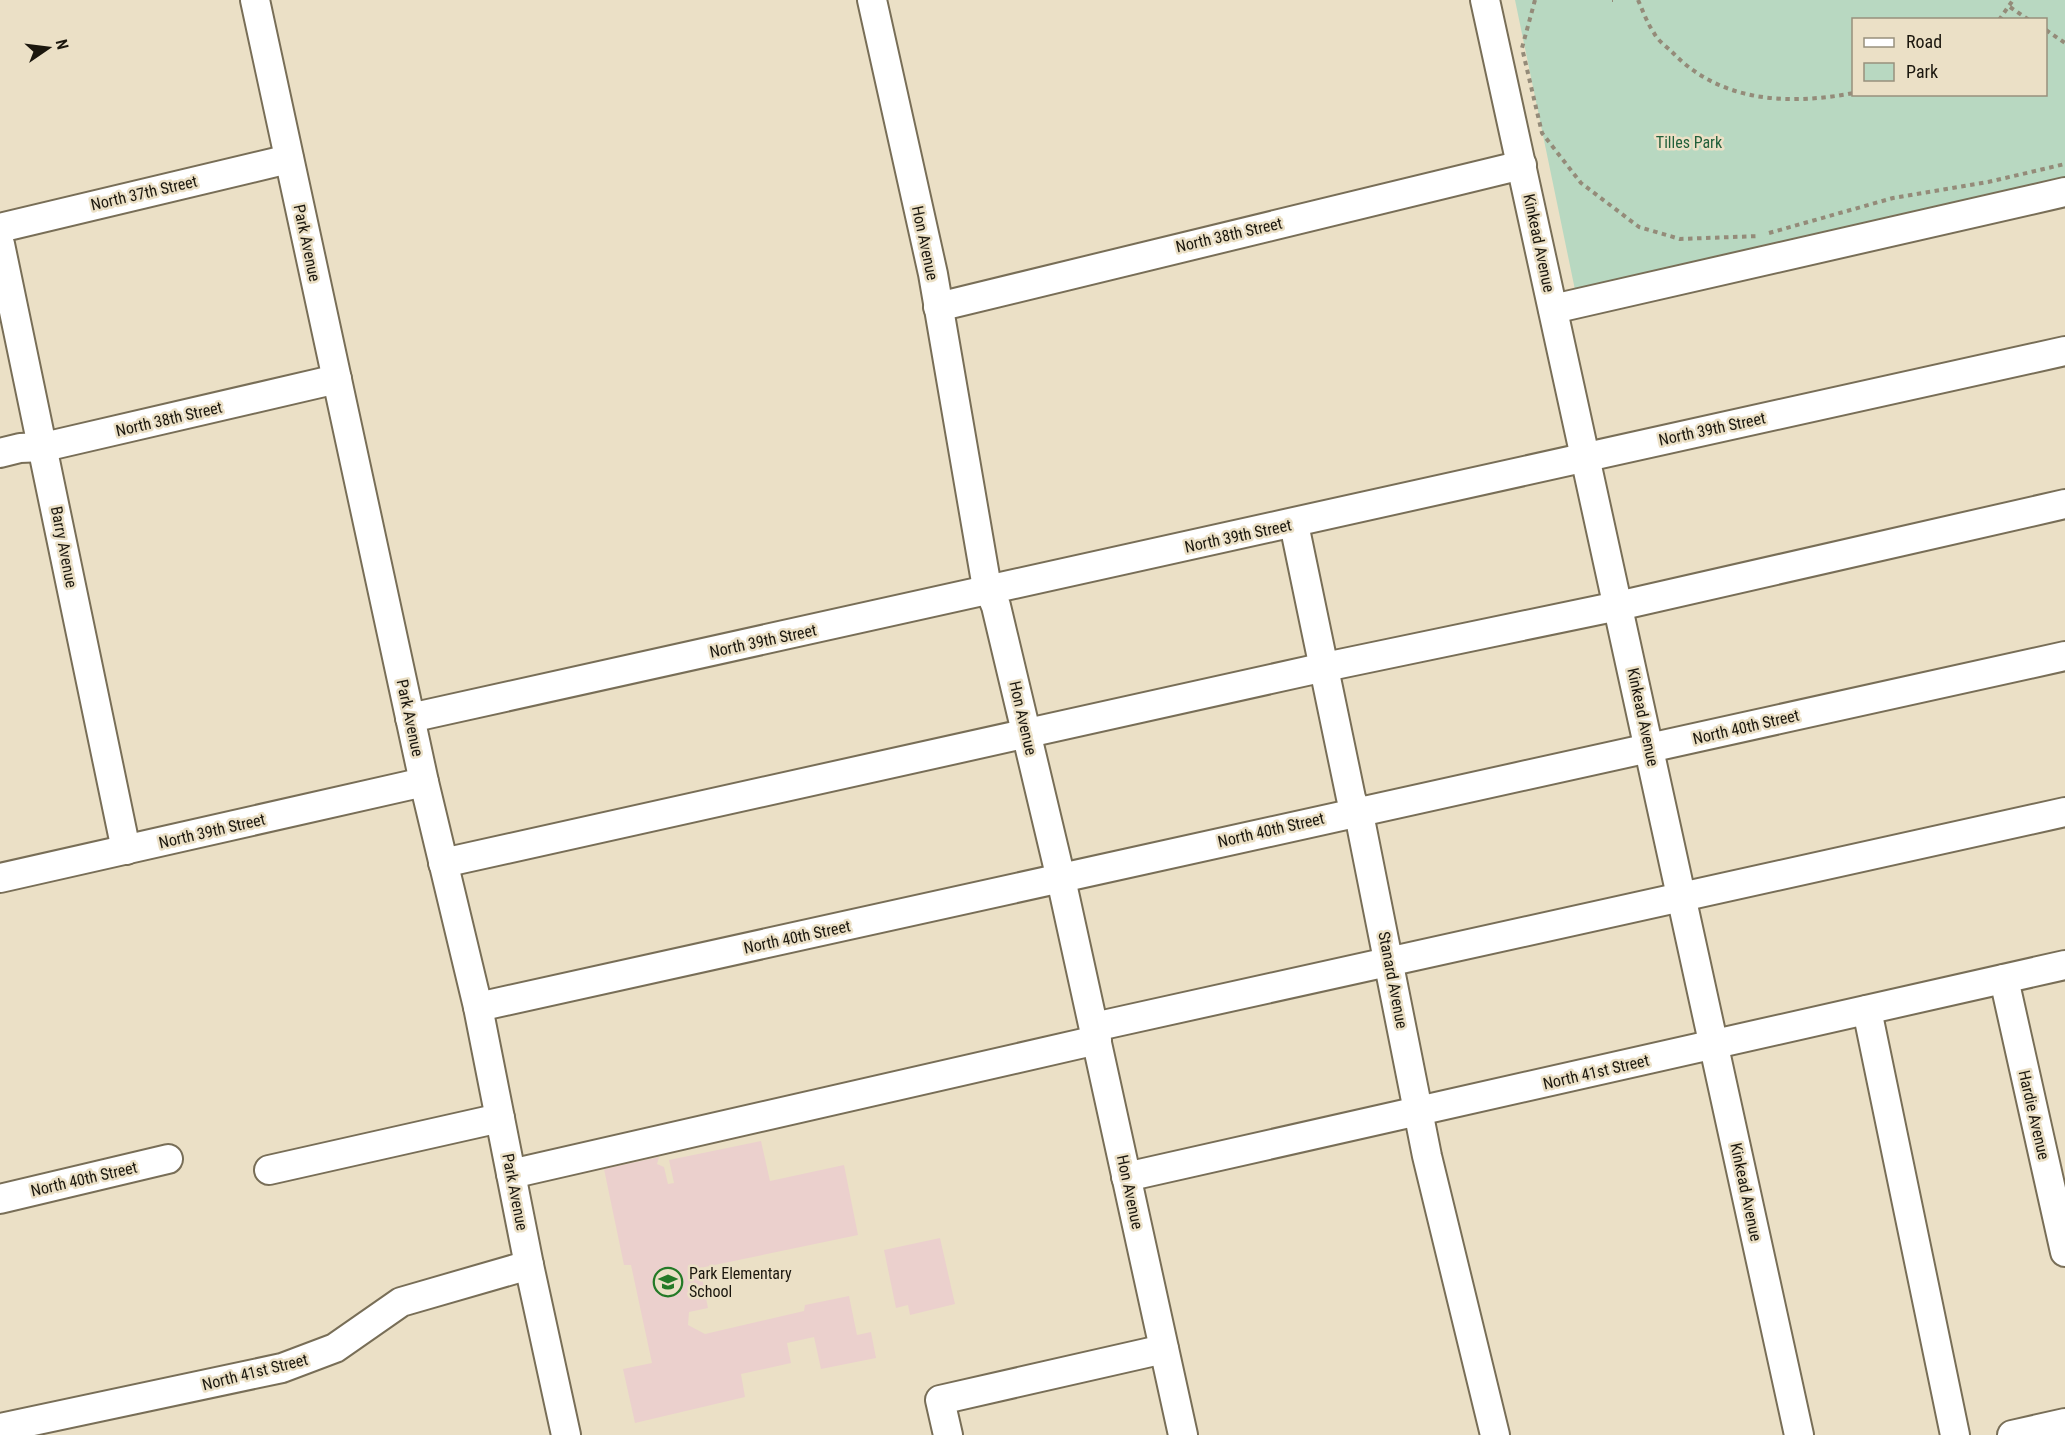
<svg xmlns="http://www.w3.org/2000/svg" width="2065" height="1435" viewBox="0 0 2065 1435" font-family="'Roboto Condensed',sans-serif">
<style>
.education{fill:#ebd0cd}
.green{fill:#b8d8c1;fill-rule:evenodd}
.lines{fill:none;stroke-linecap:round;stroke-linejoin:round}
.minor-casing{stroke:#786e57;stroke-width:32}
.path{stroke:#948b79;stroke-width:4;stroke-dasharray:4.5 4.5;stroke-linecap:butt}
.minor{stroke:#fff;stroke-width:28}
.labels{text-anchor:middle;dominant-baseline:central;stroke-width:5;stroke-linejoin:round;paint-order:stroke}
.park-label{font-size:16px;fill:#215f3a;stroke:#ebe0c6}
.street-label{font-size:16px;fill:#1b170e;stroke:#ebe0c6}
.poi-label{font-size:16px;fill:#1b170e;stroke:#ebe0c6;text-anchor:start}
</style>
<rect width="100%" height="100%" fill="#ebe0c6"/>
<g class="education">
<path d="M761 1141 770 1181 844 1165 858 1235 700 1268 708 1308 689 1312 688 1325 705 1334 804 1311 805 1305 849 1296 857 1335 871 1332 876 1358 821 1369 814 1337 787 1343 791 1363 741 1374 745 1397 635 1423 623 1369 652 1363 631 1265H624L604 1169 659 1157 657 1164 664 1167 668 1184 674 1183 669 1160Z"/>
<path d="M940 1238 955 1304 910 1315 908 1305 896 1308 884 1250Z"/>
</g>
<path class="green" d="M1515 0H2065V200L1580 314ZM1854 20H2046V94H1854Z"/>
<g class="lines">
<g class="minor-casing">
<g id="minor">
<path d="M255 0 424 782 478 1007 529 1265 566 1435"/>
<path d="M872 0 933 274 986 582 996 606 1061 879 1183 1435"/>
<path d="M1485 0 1799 1435"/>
<path d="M0 228 289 159"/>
<path d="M0 244 126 850"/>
<path d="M938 307 1522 165"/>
<path d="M1553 309 2065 192"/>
<path d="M0 453 20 448 44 447 337 379"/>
<path d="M1294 524 1351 798 1361 824 1427 1156 1495 1435"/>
<path d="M410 718 2065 351"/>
<path d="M443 863 1325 667 1618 606 2065 504"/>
<path d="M0 878 424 782"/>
<path d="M2004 979 2065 1252"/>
<path d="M478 1007 2065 656"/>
<path d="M1867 1010 1955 1435"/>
<path d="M1094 1027 2065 812"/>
<path d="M269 1170 500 1118"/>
<path d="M511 1174 1097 1040"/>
<path d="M1126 1177 2065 965"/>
<path d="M0 1199 168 1159"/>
<path d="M0 1428 282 1368 335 1348 401 1302 529 1265"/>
<path d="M948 1435 940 1400 1164 1349"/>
<path d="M2012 1435 2065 1423"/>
</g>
</g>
<g class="path">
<path d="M1535 0 1522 48 1542 133 1581 183 1639 227 1680 239 1759 236"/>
<path d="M1612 0H1613"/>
<path d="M1638 0C1643 11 1647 23 1654 33 1658 41 1667 47 1673 53 1722 103 1789 105 1854 93"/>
<path d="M2010 7 2029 20"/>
<path d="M1999 20 2013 0"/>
<path d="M2046 30 2065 43"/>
<path d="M1769 233 1893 198 1988 182 2065 164"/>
</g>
<use href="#minor" class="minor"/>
</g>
<defs>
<g id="school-ring" transform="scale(1.5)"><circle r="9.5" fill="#ebe0c6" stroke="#247a27" stroke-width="1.5"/><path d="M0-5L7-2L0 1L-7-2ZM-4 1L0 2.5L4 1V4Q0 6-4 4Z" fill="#247a27"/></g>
</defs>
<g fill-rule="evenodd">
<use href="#school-ring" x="668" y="1282"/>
</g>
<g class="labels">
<g class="park-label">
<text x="1689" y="142">Tilles Park</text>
</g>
<g class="street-label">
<text transform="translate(144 193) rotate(-13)">North 37th Street</text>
<text transform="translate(1229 235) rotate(-13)">North 38th Street</text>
<text transform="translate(307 243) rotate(78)">Park Avenue</text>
<text transform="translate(925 243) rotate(78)">Hon Avenue</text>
<text transform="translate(1539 243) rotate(78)">Kinkead Avenue</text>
<text transform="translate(169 419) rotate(-13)">North 38th Street</text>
<text transform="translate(1712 429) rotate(-12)">North 39th Street</text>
<text transform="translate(1238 536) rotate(-12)">North 39th Street</text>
<text transform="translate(64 547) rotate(79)">Barry Avenue</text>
<text transform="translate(763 641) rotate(-12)">North 39th Street</text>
<text transform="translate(1643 717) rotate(78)">Kinkead Avenue</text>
<text transform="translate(410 718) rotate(78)">Park Avenue</text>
<text transform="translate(1023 718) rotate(77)">Hon Avenue</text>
<text transform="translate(1746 727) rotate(-13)">North 40th Street</text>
<text transform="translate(1271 830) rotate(-13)">North 40th Street</text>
<text transform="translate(212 831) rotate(-13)">North 39th Street</text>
<text transform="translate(797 937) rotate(-12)">North 40th Street</text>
<text transform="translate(1393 980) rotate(79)">Stanard Avenue</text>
<text transform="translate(1596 1072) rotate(-13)">North 41st Street</text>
<text transform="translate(2034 1115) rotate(77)">Hardie Avenue</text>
<text transform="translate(84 1179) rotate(-13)">North 40th Street</text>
<text transform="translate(515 1192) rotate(79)">Park Avenue</text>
<text transform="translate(1130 1192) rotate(78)">Hon Avenue</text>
<text transform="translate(1746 1192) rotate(78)">Kinkead Avenue</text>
<text transform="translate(255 1372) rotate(-14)">North 41st Street</text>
</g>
<g class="poi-label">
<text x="689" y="1273">Park Elementary<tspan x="689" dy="18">School</tspan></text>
</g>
</g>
<rect x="1852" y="18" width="195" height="78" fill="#ebe0c6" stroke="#98907c" stroke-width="1.5"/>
<rect x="1864" y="38" width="30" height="9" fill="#ffffff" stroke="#98907c" stroke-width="1.5"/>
<text x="1906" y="48" font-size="18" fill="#1b170e">Road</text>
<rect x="1864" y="63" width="30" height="18" fill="#b8d8c1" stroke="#98907c" stroke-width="1.5"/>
<text x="1906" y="78" font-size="18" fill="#1b170e">Park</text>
<g transform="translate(48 48) rotate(76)" stroke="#ebe0c6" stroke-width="4.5" paint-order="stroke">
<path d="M0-4.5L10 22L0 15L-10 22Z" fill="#1b170e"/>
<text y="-9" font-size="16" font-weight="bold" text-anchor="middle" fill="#1b170e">N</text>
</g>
</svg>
